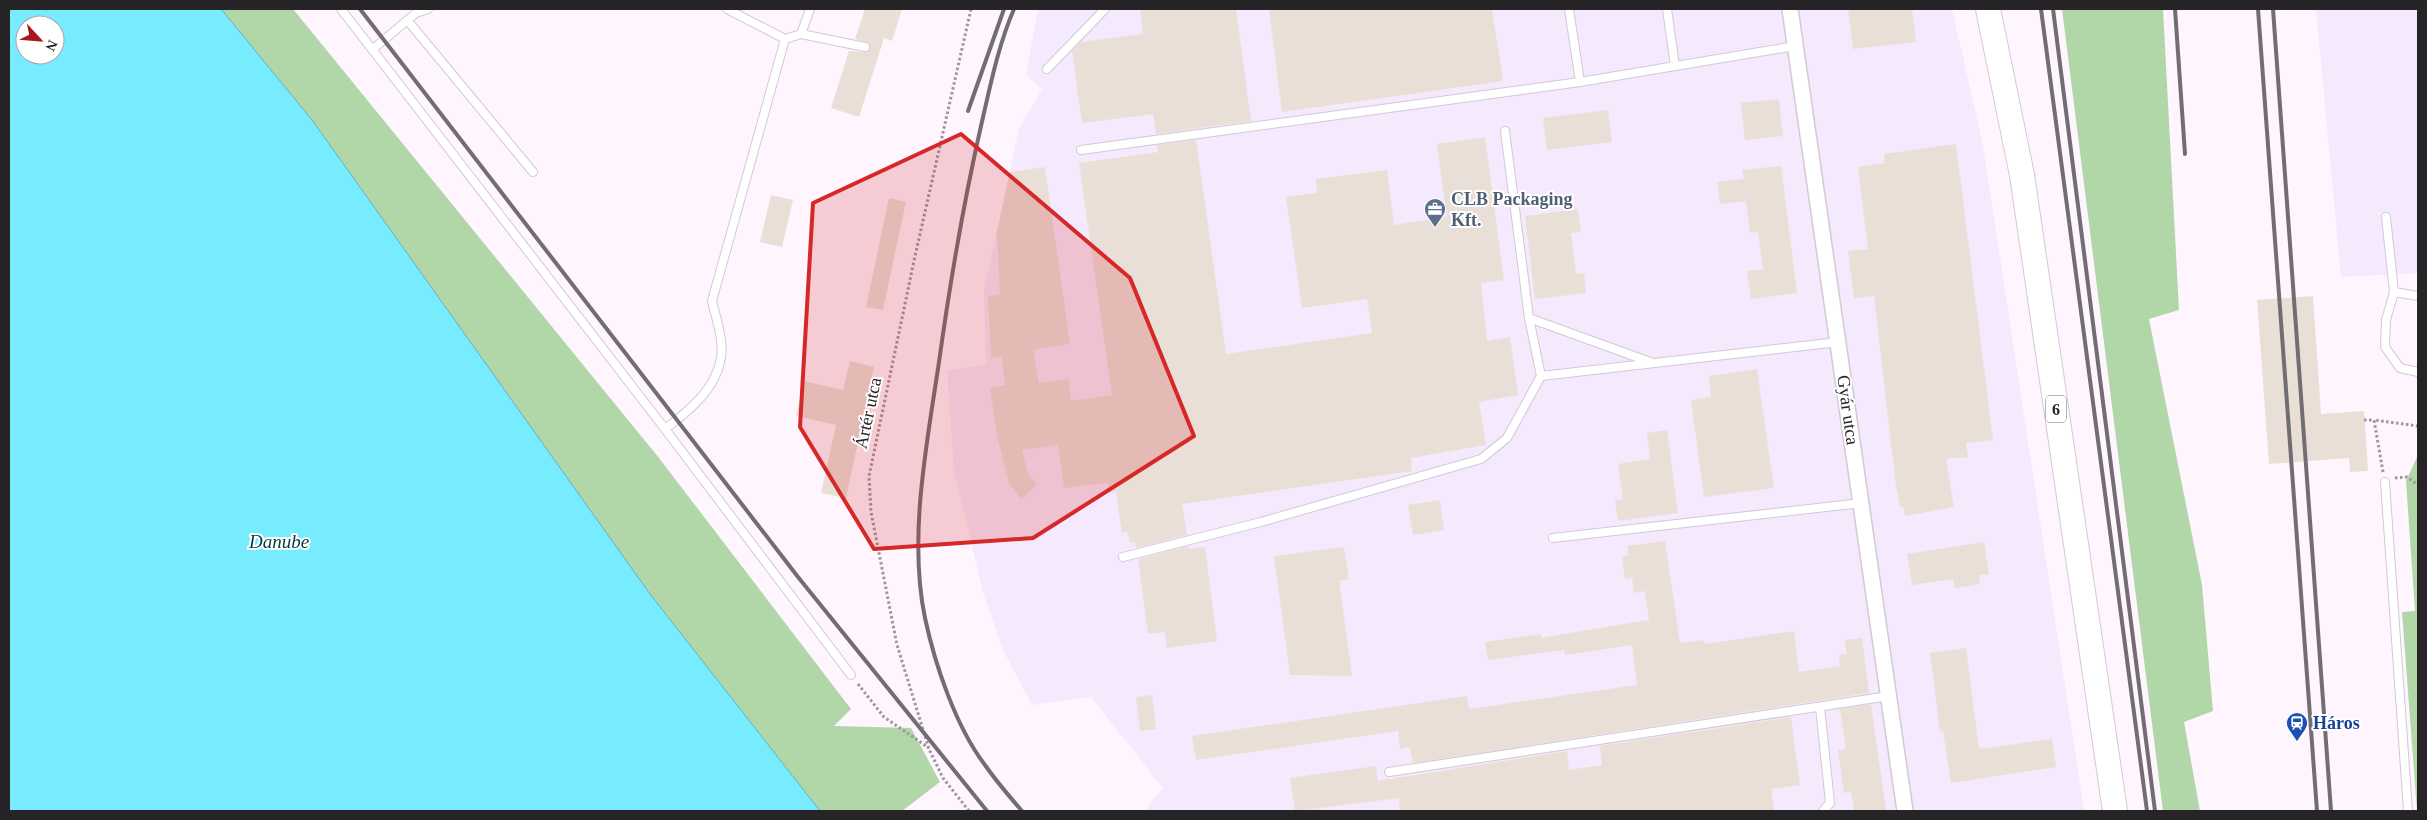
<svg xmlns="http://www.w3.org/2000/svg" width="2427" height="820" viewBox="0 0 2427 820" font-family="Georgia,serif">
<style>
.industrial{fill:#f5e9fd}
.green{fill:#b1d7a8}
.water{fill:#78ecff;stroke:#60b0be;fill-rule:evenodd}
.building{fill:#eadfd7}
.lines{fill:none;stroke-linecap:round;stroke-linejoin:round}
.lane-casing{stroke:#d2c9d3;stroke-width:10}
.street-casing{stroke:#d2c9d3;stroke-width:18}
.primary-casing{stroke:#d2c9d3;stroke-width:26}
.path{stroke:#9c969d;stroke-width:3;stroke-dasharray:2.5 2.5;stroke-linecap:butt}
.lane{stroke:#fff;stroke-width:8}
.street{stroke:#fff;stroke-width:15}
.primary{stroke:#fff;stroke-width:24}
.rail{stroke:#726d73;stroke-width:4}
.marked{fill:#d62828;fill-opacity:0.2;stroke:#d62828;stroke-width:4;stroke-linejoin:round}
.labels{text-anchor:middle;dominant-baseline:central;stroke-width:4;stroke-linejoin:round;paint-order:stroke}
.shield{fill:#fff;stroke:#686668;stroke-width:1}
.shield-label{font-size:16px;font-weight:bold;fill:#272427}
.service-label{font-size:18px;font-weight:bold;fill:#4e5e75;stroke:#fff;text-anchor:start}
.street-label{font-size:18px;fill:#272427;stroke:#fff}
.transit-label{font-size:18px;font-weight:bold;fill:#164399;stroke:#fff;text-anchor:start}
.water-label{font-size:19px;font-style:italic;fill:#003a42;stroke:#fff}
</style>
<rect width="100%" height="100%" fill="#fef5ff"/>
<g class="industrial">
<path d="M1038 9H1952L1983 145 2084 811H1145L1163 788 1091 697 1032 705 1003 650 983 592 954 470 947 371 986 364 984 291 1019 128 1042 89 1026 75Z"/>
<path d="M2316 9H2418V273L2341 277Z"/>
</g>
<g class="green">
<path d="M221 9H293L659 458 851 709 834 726 911 728 940 782 902 811H820L650 594 312 120Z"/>
<path d="M2062 9H2163L2179 310 2149 319 2202 585 2213 711 2184 722 2200 811H2163Z"/>
<path d="M2418 455V811H2417L2402 612 2415 611 2406 481Z"/>
</g>
<path class="water" d="M9 9H221L312 120 650 594 820 811H9ZM25 25H55V55H25Z"/>
<g class="building">
<path d="M865 9H902L892 41 884 38 859 117 831 108 849 51 866 52 870 49 868 43 855 39Z"/>
<path d="M1140 9H1236L1251 121 1156 134 1153 114 1082 123 1072 51 1081 42 1143 34Z"/>
<path d="M1269 9H1492L1503 81 1282 112Z"/>
<path d="M1848 9H1912L1916 42 1853 49Z"/>
<path d="M1779 99 1783 136 1745 140 1741 103Z"/>
<path d="M1608 110 1612 142 1547 150 1543 118Z"/>
<path d="M1485 137 1504 280 1481 283 1487 341 1510 337 1518 395 1479 402 1486 445 1411 458 1412 471 1182 504 1187 535 1136 548 1135 542 1130 543 1128 532 1122 533 1116 492 1109 493 1108 483 1064 488 1058 445 1022 450 1028 474 1037 485 1021 499 1009 483 997 436 990 388 1005 385 1002 357 991 358 988 296 1000 294 997 232 1010 172 1045 167 1070 344 1033 350 1039 383 1069 379 1071 401 1112 395 1079 163 1158 152 1157 145 1196 140 1226 354 1372 333 1367 299 1302 308 1286 197 1317 193 1316 179 1387 170 1394 225 1447 217 1437 144Z"/>
<path d="M1956 144 1993 440 1966 443 1968 457 1946 459 1954 507 1905 516 1903 507H1900L1896 486 1874 296 1854 298 1848 251 1868 249 1858 167 1885 163 1884 154Z"/>
<path d="M1781 166 1797 293 1751 299 1747 271 1763 269 1758 232 1750 233 1746 201 1720 204 1717 182 1744 179 1742 170Z"/>
<path d="M771 195 793 200 782 247 760 242Z"/>
<path d="M889 198 906 202 883 310 866 307Z"/>
<path d="M1578 209 1581 232 1571 233 1576 274 1584 273 1586 293 1535 299 1525 216Z"/>
<path d="M2313 296 2321 414 2364 411 2368 471 2350 472 2349 458 2269 464 2257 300Z"/>
<path d="M850 361 874 367 846 498 821 493 836 425 796 416 804 381 843 390Z"/>
<path d="M1757 369 1774 488 1704 497 1691 400 1711 397 1709 376Z"/>
<path d="M1667 430 1678 513 1618 521 1615 501 1623 499 1618 464 1650 459 1647 433Z"/>
<path d="M1440 500 1444 530 1413 535 1408 505Z"/>
<path d="M1665 541 1680 643 1704 640 1705 644 1794 631 1799 672 1840 666 1839 655 1847 654 1845 640 1862 638 1869 693 1413 763 1410 747 1400 749 1398 731 1196 760 1192 736 1467 696 1469 709 1637 685 1632 645 1565 655 1564 650 1488 660 1485 642 1541 634V638L1649 620 1645 591 1634 593 1632 578 1625 579 1622 556 1629 555 1627 546Z"/>
<path d="M1984 542 1989 574 1979 575 1980 584 1955 588 1953 579 1912 585 1907 554Z"/>
<path d="M1188 546 1189 549 1205 547 1217 641 1167 648 1165 632 1148 634 1138 559Z"/>
<path d="M1344 547 1349 579 1339 581 1352 676 1290 675 1274 556Z"/>
<path d="M1966 648 1979 749 2052 739 2056 767 1951 783 1943 731 1940 732 1930 653Z"/>
<path d="M1152 695 1156 729 1140 731 1136 697Z"/>
<path d="M1871 704 1886 811H1854L1851 792 1844 793 1838 750 1846 749 1840 709Z"/>
<path d="M1791 717 1800 785 1771 789 1774 811H1400L1399 798 1295 811 1290 778 1376 766 1378 781 1567 751 1569 770 1602 765 1600 746Z"/>
</g>
<g class="lines">
<g class="lane-casing">
<g id="lane">
<path d="M341 9 665 429 851 675"/>
<path d="M727 9 785 39 801 34 810 9"/>
<path d="M1569 9 1580 82"/>
<path d="M1667 9 1675 66"/>
<path d="M408 21 533 172"/>
<path d="M801 34 865 47"/>
<path d="M373 49 416 13 428 9"/>
<path d="M1047 69 1105 9"/>
<path d="M1505 131 1529 318 1541 376 1838 342"/>
<path d="M1081 150 1580 82 1795 46"/>
<path d="M2386 217 2394 292"/>
<path d="M2418 296 2394 292 2386 320 2385 347 2400 368 2418 372"/>
<path d="M1529 318 1653 363"/>
<path d="M665 429C689 411 716 389 721 358 724 340 716 318 712 301L785 39"/>
<path d="M2385 482 2408 811"/>
<path d="M1553 538 1861 503"/>
<path d="M1123 557 1261 522 1481 459 1507 438 1541 376"/>
<path d="M1820 707 1830 803 1823 811"/>
<path d="M1389 772 1889 696"/>
</g>
</g>
<g class="street-casing">
<path id="street" d="M1790 9 1905 811"/>
</g>
<g class="primary-casing">
<path id="primary" d="M1988 9 2022 175 2115 811"/>
</g>
<g class="path">
<path d="M2364 420H2374"/>
<path d="M2383 472 2374 420 2418 426"/>
<path d="M2395 478 2407 477 2418 485"/>
<path d="M858 684 884 717 929 748"/>
<path d="M969 811 943 778 929 749 897 645 871 512 869 476 915 256 971 9"/>
</g>
<use href="#lane" class="lane"/>
<use href="#street" class="street"/>
<use href="#primary" class="primary"/>
<g class="rail">
<path d="M360 9 798 577 987 811"/>
<path d="M1014 9C998 46 990 87 981 126 963 205 950 283 939 362 927 443 908 537 925 618 935 665 956 727 985 765 996 781 1009 796 1022 811"/>
<path d="M2041 9 2147 811"/>
<path d="M2053 9 2155 811"/>
<path d="M2175 9 2185 154"/>
<path d="M2258 9 2317 811"/>
<path d="M2273 9 2331 811"/>
<path d="M968 111 1004 9"/>
</g>
</g>
<path class="marked" d="M961 134 1130 278 1194 436 1033 538 874 549 800 427 813 203Z"/>
<defs>
<g id="office-pin" transform="scale(1.125)"><path d="M0 17L-7.5 6A9.5 9.5 0 1 1 7.5 6Z" fill="#5c6f8a" stroke="#fff"/><path d="M-6-3h4V-5.5h4V-3h4V5H-6ZM-1-4.5V-3h2v-1.5ZM-6 0V1H6V0Z" fill="#fff"/></g>
<g id="station-pin" transform="scale(1.125)"><path d="M0 17L-7.5 6A9.5 9.5 0 1 1 7.5 6Z" fill="#1a4fb4" stroke="#fff"/><path d="M-3-6H3Q5-6 5-4V2Q5 4 3 4L4.5 6H3L1.5 4h-3L-3 6H-4.5L-3 4Q-5 4-5 2V-4Q-5-6-3-6ZM-3.5-4v3h7v-3ZM-3.5 1v1.5H-2V1ZM2 1v1.5H3.5V1Z" fill="#fff"/></g>
</defs>
<g fill-rule="evenodd">
<use href="#office-pin" x="1435" y="209"/>
<use href="#station-pin" x="2297" y="723"/>
</g>
<g class="labels">
<rect class="shield" x="2046" y="395.5" width="20" height="27" rx="4"/>
<g class="shield-label">
<text x="2056" y="409">6</text>
</g>
<g class="service-label">
<text x="1451" y="199">CLB Packaging<tspan x="1451" dy="21">Kft.</tspan></text>
</g>
<g class="street-label">
<text transform="translate(1848 410) rotate(82)">Gyár utca</text>
<text transform="translate(868 413) rotate(-78)">Ártér utca</text>
</g>
<g class="transit-label">
<text x="2313" y="723">Háros</text>
</g>
<g class="water-label">
<text x="279" y="541">Danube</text>
</g>
</g>
<rect width="2427" height="820" fill="none" stroke="#272427" stroke-width="20"/>
<g transform="translate(40 40) rotate(116)"><circle r="24" fill="#ffffff" stroke="#a9a7a9"/>
<path d="M0-4L9 19L0 12L-9 19Z" fill="#a9151b"/>
<text y="-8" font-size="14" font-weight="bold" text-anchor="middle" fill="#272427">N</text>
</g>
</svg>
